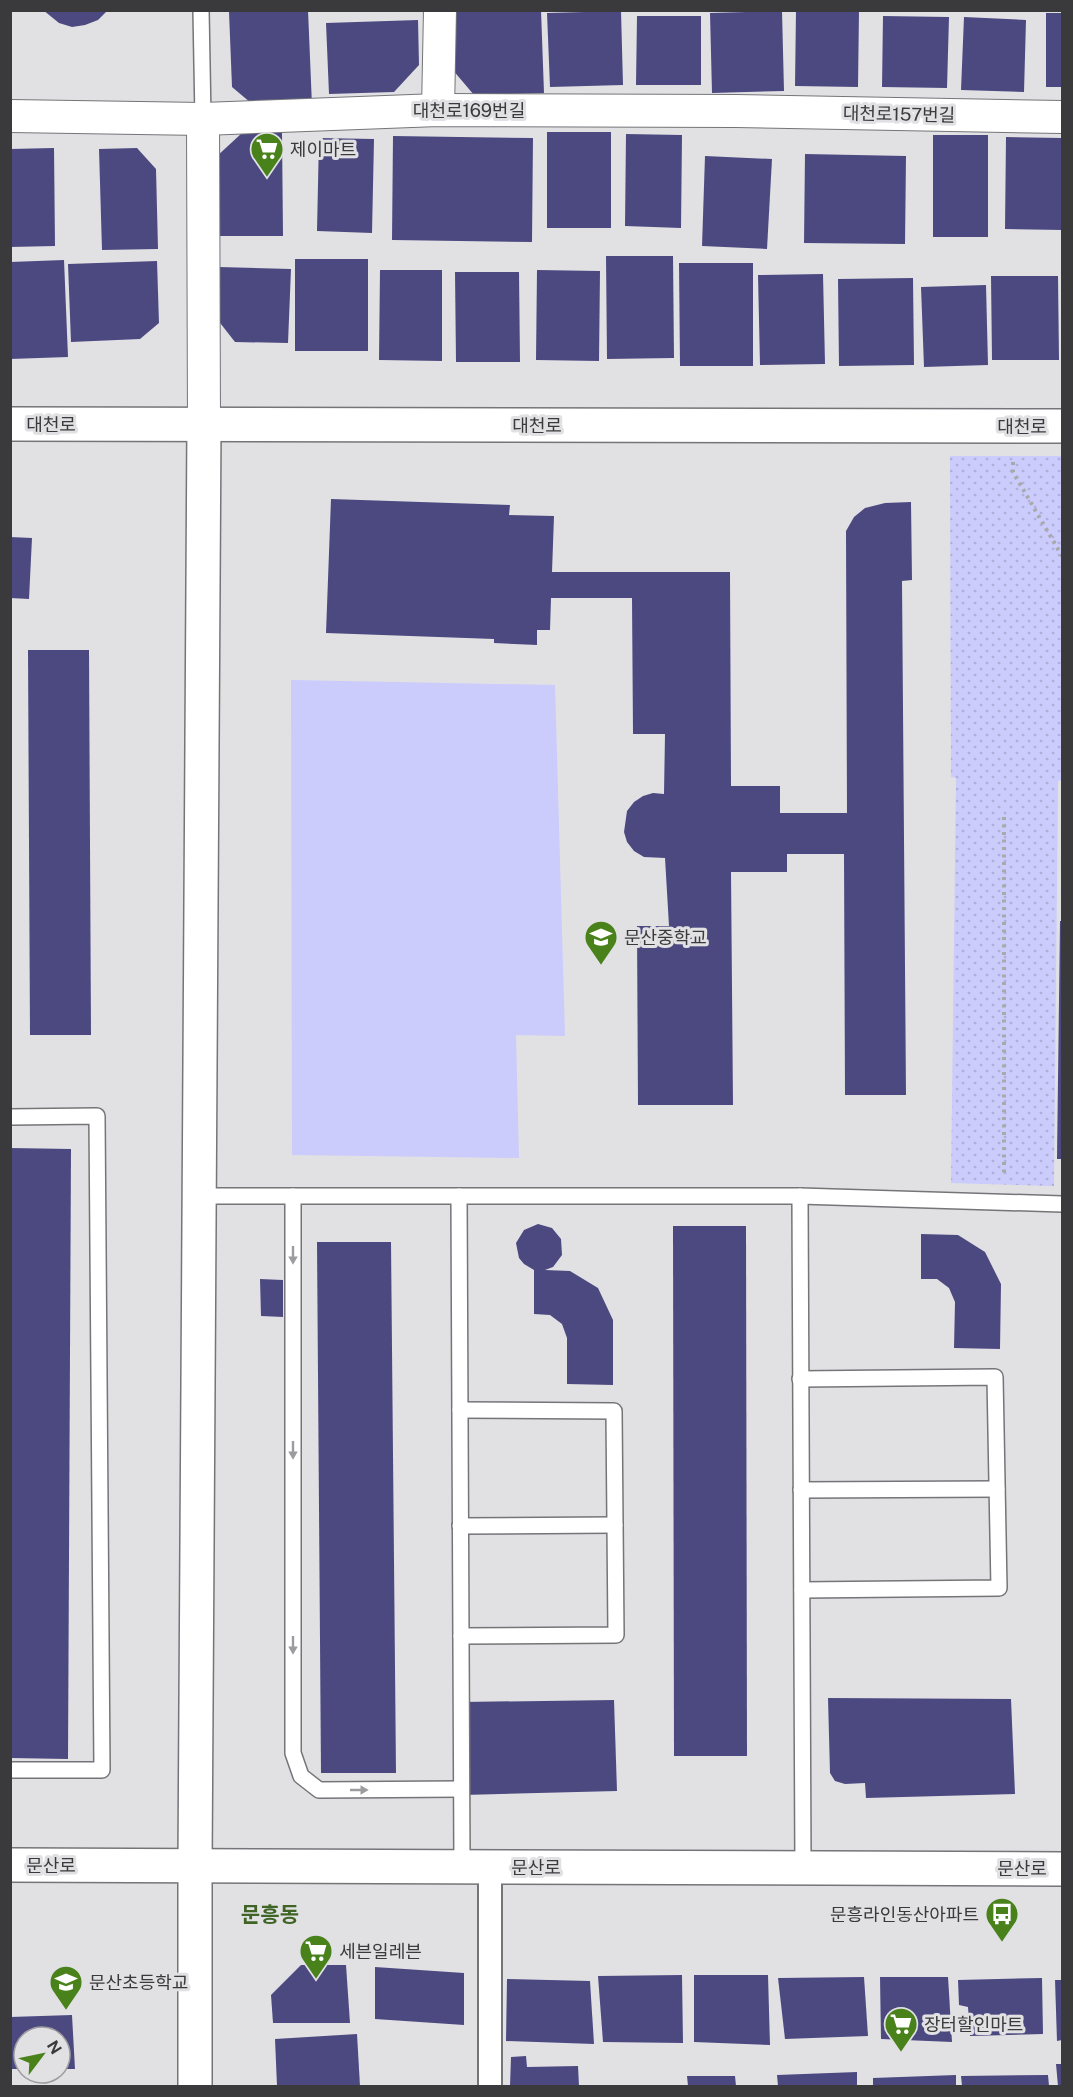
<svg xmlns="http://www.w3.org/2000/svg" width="1073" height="2097" viewBox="0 0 1073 2097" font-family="'Public Sans','Noto Sans KR',sans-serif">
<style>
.green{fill:url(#green-dots)}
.pitch{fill:#cbcbfc}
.building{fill:#4c4980}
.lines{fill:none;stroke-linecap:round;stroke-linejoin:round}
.service-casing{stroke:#747578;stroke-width:18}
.pedestrian-casing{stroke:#747578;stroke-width:26}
.minor-casing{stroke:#747578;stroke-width:34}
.tertiary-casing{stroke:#747578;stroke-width:36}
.path{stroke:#a9a9ab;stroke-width:4;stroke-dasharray:3 4.5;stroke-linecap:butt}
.service{stroke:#fff;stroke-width:15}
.pedestrian{stroke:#fff;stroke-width:22}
.minor{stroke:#fff;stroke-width:32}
.tertiary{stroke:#fff;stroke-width:33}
.oneway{fill:#9c9c9e}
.labels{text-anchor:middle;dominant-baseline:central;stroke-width:6;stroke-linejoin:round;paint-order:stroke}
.street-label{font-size:18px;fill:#3a3a3c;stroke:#e1e1e4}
.poi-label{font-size:18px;fill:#3a3a3c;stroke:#e1e1e4;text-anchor:start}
.quarter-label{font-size:21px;font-weight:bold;fill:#3f6426;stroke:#e1e1e4}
</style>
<defs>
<pattern id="green-dots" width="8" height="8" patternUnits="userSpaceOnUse" patternTransform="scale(1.5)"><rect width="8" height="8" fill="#cbcbfc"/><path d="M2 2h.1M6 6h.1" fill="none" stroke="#afafd9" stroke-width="1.8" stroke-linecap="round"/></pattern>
</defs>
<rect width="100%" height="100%" fill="#e1e1e4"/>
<path class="green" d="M950 456H1062V780L1058 781 1054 1186 951 1183 956 778 951 777Z"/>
<path class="pitch" d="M291 680 555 685 565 1036 516 1035 519 1158 292 1155Z"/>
<g class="building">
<path d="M43 10H108L98 20 85 25 72 27 59 23Z"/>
<path d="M308 10 312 106 257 108 232 87 229 12Z"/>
<path d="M541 10 544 93 474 95 452 69 450 12Z"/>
<path d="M796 10H859L858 87 795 86Z"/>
<path d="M621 11 623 85 550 87 547 13Z"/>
<path d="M782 11 784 91 712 93 710 13Z"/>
<rect x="1046" y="13" width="16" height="74"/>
<path d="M637 16H701V85H636Z"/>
<path d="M883 16 949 17 947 88 882 87Z"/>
<path d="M964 17 1026 20 1024 92 961 90Z"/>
<path d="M418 20 419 65 394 92 329 94 326 23Z"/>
<rect x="547" y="132" width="64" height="96"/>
<path d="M242 133H282L283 236H216V157Z"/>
<path d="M626 134 682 135 681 228 625 226Z"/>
<rect x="933" y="135" width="55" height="102"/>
<path d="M393 136 533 138 532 242 392 240Z"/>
<path d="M1006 137 1062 138V230L1005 229Z"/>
<path d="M319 138 374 139 372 233 317 231Z"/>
<path d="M54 148 55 246 10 247V149Z"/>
<path d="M137 148 156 169 158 249 102 250 99 149Z"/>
<path d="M805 154 906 156 905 244 804 243Z"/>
<path d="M705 156 772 159 767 249 702 246Z"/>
<path d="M606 256H673L674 358 607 359Z"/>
<rect x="295" y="259" width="73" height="92"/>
<path d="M64 260 68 357 10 359V262Z"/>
<path d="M157 261 159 323 140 339 71 342 68 264Z"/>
<path d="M679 263H753V366H680Z"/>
<path d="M219 267 291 269 288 343 235 342 217 319Z"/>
<path d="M380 270H442V361L379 360Z"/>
<path d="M537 270 600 271 599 361 536 360Z"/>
<path d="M455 272H519L520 362H456Z"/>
<path d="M823 274 825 364 760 365 758 275Z"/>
<path d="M991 276H1058L1059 360H992Z"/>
<path d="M913 278 914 365 839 366 838 279Z"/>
<path d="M986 285 988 365 924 367 921 287Z"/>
<path d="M331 499 510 505 509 515 554 516 552 572H730L731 786H780V813H847L846 531 854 517 865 508 885 503 911 502 912 580 902 581 906 1095H845L844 854H787V872H731L733 1105H638L637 926H669L665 858 644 857 634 851 627 842 624 832 627 811 634 802 643 796 653 793 664 794 665 734H633L632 598H551L550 630H537V645L494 643V639L326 633Z"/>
<path d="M10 537 32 538 29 599 10 598Z"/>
<path d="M28 650H89L91 1035H30Z"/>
<path d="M1060 921H1062V1159H1057Z"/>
<path d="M10 1148 71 1149 68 1759 10 1758Z"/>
<path d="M538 1224 552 1228 561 1239 562 1255 553 1267 545 1270 570 1271 598 1288 613 1320V1385L567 1384V1338L562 1324 550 1315 534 1314V1270L524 1264 519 1258 516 1243 524 1230Z"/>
<path d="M673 1226H746L747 1756H674Z"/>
<path d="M921 1234 958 1235 985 1252 1001 1284 1000 1349 954 1348 955 1302 949 1288 937 1279H921Z"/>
<path d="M317 1242H391L396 1773H321Z"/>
<path d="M260 1279 283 1280V1317L261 1316Z"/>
<path d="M828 1698 1011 1699 1015 1794 866 1798 865 1783 845 1784 835 1781 830 1773Z"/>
<path d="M614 1700 617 1791 463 1795 462 1702Z"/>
<path d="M301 1965H346L350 2023H273L271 1995Z"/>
<path d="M375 1967 464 1973V2025L375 2019Z"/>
<path d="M682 1975 683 2043 603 2042 598 1976Z"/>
<path d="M694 1975H768L770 2045 694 2042Z"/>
<path d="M864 1977 868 2036 785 2039 778 1978Z"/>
<path d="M880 1977H948L952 2042 881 2039Z"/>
<path d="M1042 1978 1043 2034 970 2036 968 2007 959 2005 958 1980Z"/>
<path d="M507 1979 590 1981 594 2044 506 2041Z"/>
<path d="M1055 1980H1062V2040L1057 2041Z"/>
<path d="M72 2015 75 2069H60V2037H24V2069H10V2017Z"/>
<path d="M357 2034 360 2086H277L275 2039Z"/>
<path d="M526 2056 527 2067 578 2066 579 2086H510L511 2057Z"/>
<path d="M1056 2064H1062V2086H1058Z"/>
<path d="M857 2072V2086H778L777 2075Z"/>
<path d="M956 2075V2086H873V2078Z"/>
<path d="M1048 2075 1049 2086H962L961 2076Z"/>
<path d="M687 2076H735L736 2086H688Z"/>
</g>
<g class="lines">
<g class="service-casing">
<g id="service">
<path d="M201 10 203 119"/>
<path d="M10 1117 97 1116 102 1770H10"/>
<path d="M199 1196H459L462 1866"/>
<path d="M293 1196V1753L301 1776 319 1790 461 1789"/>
<path d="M459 1196H800L803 1868"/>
<path d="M800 1196 1062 1204"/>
<path d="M800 1379 995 1377 999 1588 802 1590"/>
<path d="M460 1410 614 1411 616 1635 461 1636"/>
<path d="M801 1490 997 1489"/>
<path d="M460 1526 615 1525"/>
</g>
</g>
<g class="pedestrian-casing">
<path id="pedestrian" d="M490 2086V1867"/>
</g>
<g class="minor-casing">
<g id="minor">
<path d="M438 110 440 10"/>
<path d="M10 116 203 119 438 110 736 111 1062 117"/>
<path d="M203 119 204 424"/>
</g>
</g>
<g class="tertiary-casing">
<g id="tertiary">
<path d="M10 424 1062 426"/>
<path d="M10 1865 1062 1869"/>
<path d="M195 2086V1865L204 424"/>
</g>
</g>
<g class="path">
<path d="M1013 462V472L1062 556"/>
<path d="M1004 817V1174"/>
</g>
<use href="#service" class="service"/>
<use href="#pedestrian" class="pedestrian"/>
<use href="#minor" class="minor"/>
<use href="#tertiary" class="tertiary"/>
</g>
<defs><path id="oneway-solid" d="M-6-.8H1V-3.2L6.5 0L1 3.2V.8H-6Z" transform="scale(1.5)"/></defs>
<g class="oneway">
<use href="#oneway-solid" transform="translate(293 1255) rotate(90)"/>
<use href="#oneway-solid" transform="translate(293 1450) rotate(90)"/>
<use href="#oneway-solid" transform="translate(293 1645) rotate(90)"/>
<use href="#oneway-solid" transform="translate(359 1790)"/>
</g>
<defs>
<g id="supermarket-pin" transform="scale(1.725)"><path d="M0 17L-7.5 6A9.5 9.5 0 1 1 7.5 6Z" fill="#49821b" stroke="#e1e1e4"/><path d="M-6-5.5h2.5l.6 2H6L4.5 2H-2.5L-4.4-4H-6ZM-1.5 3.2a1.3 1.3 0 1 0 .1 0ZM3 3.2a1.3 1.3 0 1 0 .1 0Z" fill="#fff"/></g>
<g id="school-pin" transform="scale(1.725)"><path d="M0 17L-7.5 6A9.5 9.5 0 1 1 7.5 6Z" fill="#49821b" stroke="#e1e1e4"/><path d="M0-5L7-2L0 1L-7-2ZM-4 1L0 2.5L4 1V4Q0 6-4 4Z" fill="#fff"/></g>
<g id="bus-pin" transform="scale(1.725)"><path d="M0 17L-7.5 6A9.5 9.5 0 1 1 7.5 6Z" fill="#49821b" stroke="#e1e1e4"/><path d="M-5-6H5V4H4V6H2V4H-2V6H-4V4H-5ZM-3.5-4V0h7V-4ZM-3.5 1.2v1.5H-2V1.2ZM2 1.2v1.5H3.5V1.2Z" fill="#fff"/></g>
</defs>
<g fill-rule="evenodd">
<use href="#supermarket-pin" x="267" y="149"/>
<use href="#school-pin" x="601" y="937"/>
<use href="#bus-pin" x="1002" y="1914"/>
<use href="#supermarket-pin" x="316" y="1951"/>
<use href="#school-pin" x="66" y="1982"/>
<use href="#supermarket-pin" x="901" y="2024"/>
</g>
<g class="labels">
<g class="street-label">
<text x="469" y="110">대천로169번길</text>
<text transform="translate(899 114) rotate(1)">대천로157번길</text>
<text x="51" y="424">대천로</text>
<text x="537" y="425">대천로</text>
<text x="1022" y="426">대천로</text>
<text x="51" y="1865">문산로</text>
<text x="536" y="1867">문산로</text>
<text x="1022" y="1868">문산로</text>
</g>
<g class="poi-label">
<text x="290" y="149">제이마트</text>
<text x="624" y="937">문산중학교</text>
<text x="979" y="1914" text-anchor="end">문흥라인동산아파트</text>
<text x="339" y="1951">세븐일레븐</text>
<text x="89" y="1982">문산초등학교</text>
<text x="924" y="2024">장터할인마트</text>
</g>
<g class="quarter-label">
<text x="270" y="1914">문흥동</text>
</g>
</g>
<rect width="1073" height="2097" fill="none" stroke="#3a3a3c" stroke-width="24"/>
<g transform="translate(42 2055) rotate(58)"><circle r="28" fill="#e1e1e4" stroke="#9e9ea1" stroke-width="1.5"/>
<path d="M0-4.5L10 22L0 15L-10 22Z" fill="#49821b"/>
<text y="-9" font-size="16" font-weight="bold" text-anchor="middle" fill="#3a3a3c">N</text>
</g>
</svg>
